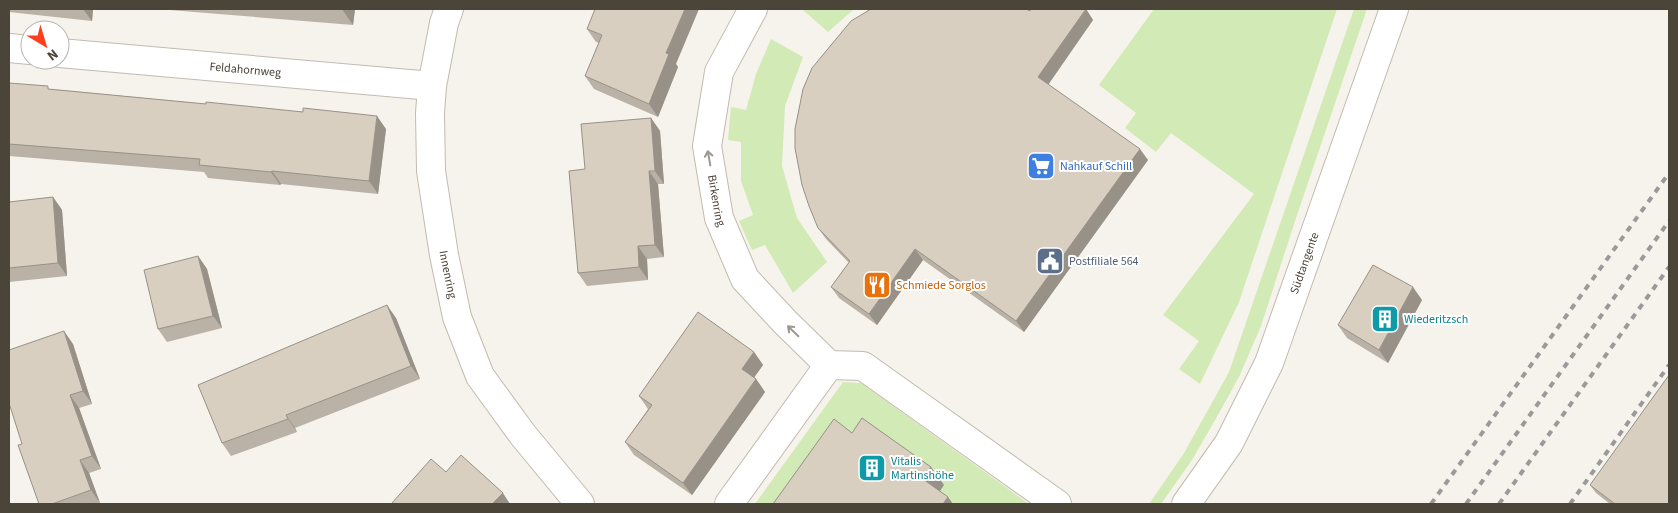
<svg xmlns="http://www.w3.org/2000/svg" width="1678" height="513" viewBox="0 0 1678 513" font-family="'Source Sans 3',sans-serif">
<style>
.green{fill:#d2eab5}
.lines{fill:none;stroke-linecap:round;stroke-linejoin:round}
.minor-casing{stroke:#c2bbae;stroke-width:30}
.minor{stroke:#fff;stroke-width:28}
.rail{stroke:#9a9a9a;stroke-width:4;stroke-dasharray:6 6;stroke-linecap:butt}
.wall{fill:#bab2a6}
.shaded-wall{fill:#979187}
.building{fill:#d8cfc1;stroke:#979187}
.oneway{stroke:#9c9892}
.labels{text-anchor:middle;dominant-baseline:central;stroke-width:4;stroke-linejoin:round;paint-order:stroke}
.street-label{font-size:12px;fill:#4b4439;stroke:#fff}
.shop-label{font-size:12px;fill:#366cbe;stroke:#fff;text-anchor:start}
.service-label{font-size:12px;fill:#4e5e75;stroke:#fff;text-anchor:start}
.food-label{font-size:12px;fill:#c56008;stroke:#fff;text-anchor:start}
.culture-label{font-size:12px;fill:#0d838f;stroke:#fff;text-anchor:start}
</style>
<rect width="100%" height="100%" fill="#f6f3ec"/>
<g class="green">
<path d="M802 9H854L828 32Z"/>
<path d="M1154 9H1337L1239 302 1200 384 1179 369 1199 341 1163 315 1254 194 1171 133 1156 152 1125 128 1136 113 1099 85Z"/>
<path d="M1354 9H1367L1295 221 1261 326 1239 377 1214 422 1192 460 1161 504H1149L1184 453 1229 372Z"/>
<path d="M771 39 803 57 785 106 782 166 797 218 827 262 793 293 765 245 752 250 739 221 753 215 741 181V142L728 140 731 107 746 110 756 74Z"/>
<path d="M843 382 861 383 1029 504H755Z"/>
</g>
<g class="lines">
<g class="minor-casing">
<g id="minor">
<path id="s1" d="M449 9 444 23 432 86 430 113 431 171 444 255 457 317 480 376 523 435 580 504"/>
<path id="s2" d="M753 9 719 72 707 146 719 218 745 279 785 322 829 365 863 366 1057 504"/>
<path d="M9 48 30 50"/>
<path id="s3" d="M60 53 432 86"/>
<path d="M729 504 829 365"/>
<path id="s4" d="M1186 504 1229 443 1269 363 1394 9"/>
</g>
</g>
<use href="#minor" class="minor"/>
<g class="rail">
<path d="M1431 504 1669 173"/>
<path d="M1466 504 1669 221"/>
<path d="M1499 504 1669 267"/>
<path d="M1570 504 1669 365"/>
</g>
</g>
<g class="wall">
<path d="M9 9H93L92 21 9 12Z"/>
<path d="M157 9H355L353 25Z"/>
<path d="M1086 9 1093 20 1048 84 1148 160 1024 332 923 260 877 325 839 298 831 287 849 263 826 239 818 228 1030 11Z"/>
<path d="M587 29 676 64 678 67 658 117 594 89 585 76 599 43 596 42Z"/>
<path d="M9 83 50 89 206 104 386 129 378 194 281 184 280 185 208 178 204 172 9 156Z"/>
<path d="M651 118 660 131 664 184H658L664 257 647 259 648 280 587 286 578 273 585 169Z"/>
<path d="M53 197 62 210 67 276 9 282V202Z"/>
<path d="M198 256 207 269 222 328 167 342 158 329Z"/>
<path d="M1422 300 1388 363 1347 338 1338 325Z"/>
<path d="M396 318 420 379 295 428 297 432 231 456 222 443Z"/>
<path d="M73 344 92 404 79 408 101 469 89 473 100 503 97 504H39L22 444Z"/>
<path d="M754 352 763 365 754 377 756 379 765 392 692 495 634 455 625 442 648 409 639 396Z"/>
<path d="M1590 485 1669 504H1610L1596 493Z"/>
</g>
<g class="shaded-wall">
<path d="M83 9H93L92 21Z"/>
<path d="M342 9H355L353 25Z"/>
<path d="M685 9H699L676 64 678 67 658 117 649 104 666 53Z"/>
<path d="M1086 9 1093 20 1046 88 1038 77Z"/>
<path d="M377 116 386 129 378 194 369 181Z"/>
<path d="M651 118 660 131 664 184 655 171Z"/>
<path d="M1140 149 1148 160 1024 332 1016 321Z"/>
<path d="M272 171 281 184 280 185 271 172Z"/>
<path d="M649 171 658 184 664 257 655 245Z"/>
<path d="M53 197 62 210 67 276 58 263Z"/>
<path d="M638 246 647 259 648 280 639 267Z"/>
<path d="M915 249 923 260 877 325 869 314Z"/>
<path d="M198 256 207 269 222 328 213 316Z"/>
<path d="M1413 287 1422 300 1388 363 1379 350Z"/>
<path d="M387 305 396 318 420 379 411 366Z"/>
<path d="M64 331 73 344 92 404 83 391Z"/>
<path d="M754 352 763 365 751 382 742 369Z"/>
<path d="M756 379 765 392 692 495 683 483Z"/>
<path d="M70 395 79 408 101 469 92 456Z"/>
<path d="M286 415 295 428 297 432 288 419Z"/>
<path d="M80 460 89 473 100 503 91 490Z"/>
<path d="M931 467 944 485 936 497 923 479Z"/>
<path d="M503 493 510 504H492Z"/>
<path d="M948 497 953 504H943Z"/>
</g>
<g class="building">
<path d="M595 9H685L666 53 669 54 649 104 585 76 602 35 587 29Z"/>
<path d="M871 9H1026L1030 11 1031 9H1086L1038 77 1140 149 1016 321 915 249 869 314 831 287 850 261 818 228 809 206 802 185 795 148V129L803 89 812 68 851 21Z"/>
<path d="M9 83 48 86V89L206 104V102L303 112V108L377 116 369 181 272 171 271 172 199 165 200 159 9 144Z"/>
<path d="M651 118 655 171H649L655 245 638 246 639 267 578 273 569 171 585 169 581 124Z"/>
<path d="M53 197 58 263 9 268V202Z"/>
<path d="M198 256 213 316 158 329 144 270Z"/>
<path d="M1373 265 1413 287 1379 350 1338 325Z"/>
<path d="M387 305 411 366 286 415 288 419 222 443 198 385Z"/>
<path d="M698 312 754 352 742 369 756 379 683 483 625 442 652 405 639 396Z"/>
<path d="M64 331 83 391 70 395 92 456 80 460 91 490 52 504H39L18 445 22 444 9 403V350Z"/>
<path d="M1669 375V504H1615L1590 485Z"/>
<path d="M862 418 931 467 923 479 948 497 943 504H773L834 419 852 433Z"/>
<path d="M461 455 503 493 492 504H394L392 503 431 459 446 472Z"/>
</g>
<defs><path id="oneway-shaft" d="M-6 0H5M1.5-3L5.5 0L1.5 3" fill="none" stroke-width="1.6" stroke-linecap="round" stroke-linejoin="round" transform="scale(1.25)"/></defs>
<g class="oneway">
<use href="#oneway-shaft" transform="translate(709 158) rotate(-100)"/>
<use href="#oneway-shaft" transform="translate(793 331) rotate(-136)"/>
</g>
<defs>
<g id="supermarket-square" transform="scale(1.4375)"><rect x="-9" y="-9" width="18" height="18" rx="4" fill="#3f7fe0" stroke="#fff"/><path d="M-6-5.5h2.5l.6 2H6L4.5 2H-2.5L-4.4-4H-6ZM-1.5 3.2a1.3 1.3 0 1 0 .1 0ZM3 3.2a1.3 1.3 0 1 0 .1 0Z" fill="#fff"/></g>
<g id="civic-square" transform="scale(1.4375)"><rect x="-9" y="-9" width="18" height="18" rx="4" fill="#5c6f8a" stroke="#fff"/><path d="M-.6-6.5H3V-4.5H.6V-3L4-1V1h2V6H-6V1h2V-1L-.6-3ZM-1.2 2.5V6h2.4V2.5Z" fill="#fff"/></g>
<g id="restaurant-square" transform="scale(1.4375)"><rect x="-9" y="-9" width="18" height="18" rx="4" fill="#e8710a" stroke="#fff"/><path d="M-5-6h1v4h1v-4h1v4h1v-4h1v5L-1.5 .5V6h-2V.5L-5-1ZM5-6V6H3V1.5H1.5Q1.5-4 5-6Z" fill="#fff"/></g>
<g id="building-square" transform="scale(1.4375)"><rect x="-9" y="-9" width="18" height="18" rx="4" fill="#0f9aa8" stroke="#fff"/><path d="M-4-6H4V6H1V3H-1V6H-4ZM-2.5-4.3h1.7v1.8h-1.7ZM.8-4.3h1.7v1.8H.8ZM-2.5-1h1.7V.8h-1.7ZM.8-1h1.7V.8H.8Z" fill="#fff"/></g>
</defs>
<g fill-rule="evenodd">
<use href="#supermarket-square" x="1041" y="166"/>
<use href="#civic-square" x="1050" y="261"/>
<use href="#restaurant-square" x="877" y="285"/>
<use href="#building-square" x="1385" y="319"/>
<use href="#building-square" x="872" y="468"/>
</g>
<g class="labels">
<g class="street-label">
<text stroke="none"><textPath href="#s3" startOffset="186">Feldahornweg</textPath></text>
<text stroke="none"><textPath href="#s2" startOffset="202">Birkenring</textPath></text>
<text stroke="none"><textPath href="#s4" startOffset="270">Südtangente</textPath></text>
<text stroke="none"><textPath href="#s1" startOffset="269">Innenring</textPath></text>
</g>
<g class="shop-label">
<text x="1060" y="166">Nahkauf Schill</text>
</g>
<g class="service-label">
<text x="1069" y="261">Postfiliale 564</text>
</g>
<g class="food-label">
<text x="896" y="285">Schmiede Sorglos</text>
</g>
<g class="culture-label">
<text x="1404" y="319">Wiederitzsch</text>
<text x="891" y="461">Vitalis<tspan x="891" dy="14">Martinshöhe</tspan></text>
</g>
</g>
<rect width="1678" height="513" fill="none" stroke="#4b4439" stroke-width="20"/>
<g transform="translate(45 45) rotate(142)"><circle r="24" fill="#ffffff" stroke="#b7b4b0"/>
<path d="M0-4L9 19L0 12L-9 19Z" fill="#fc3f1d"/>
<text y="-8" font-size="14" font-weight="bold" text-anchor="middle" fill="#4b4439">N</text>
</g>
</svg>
